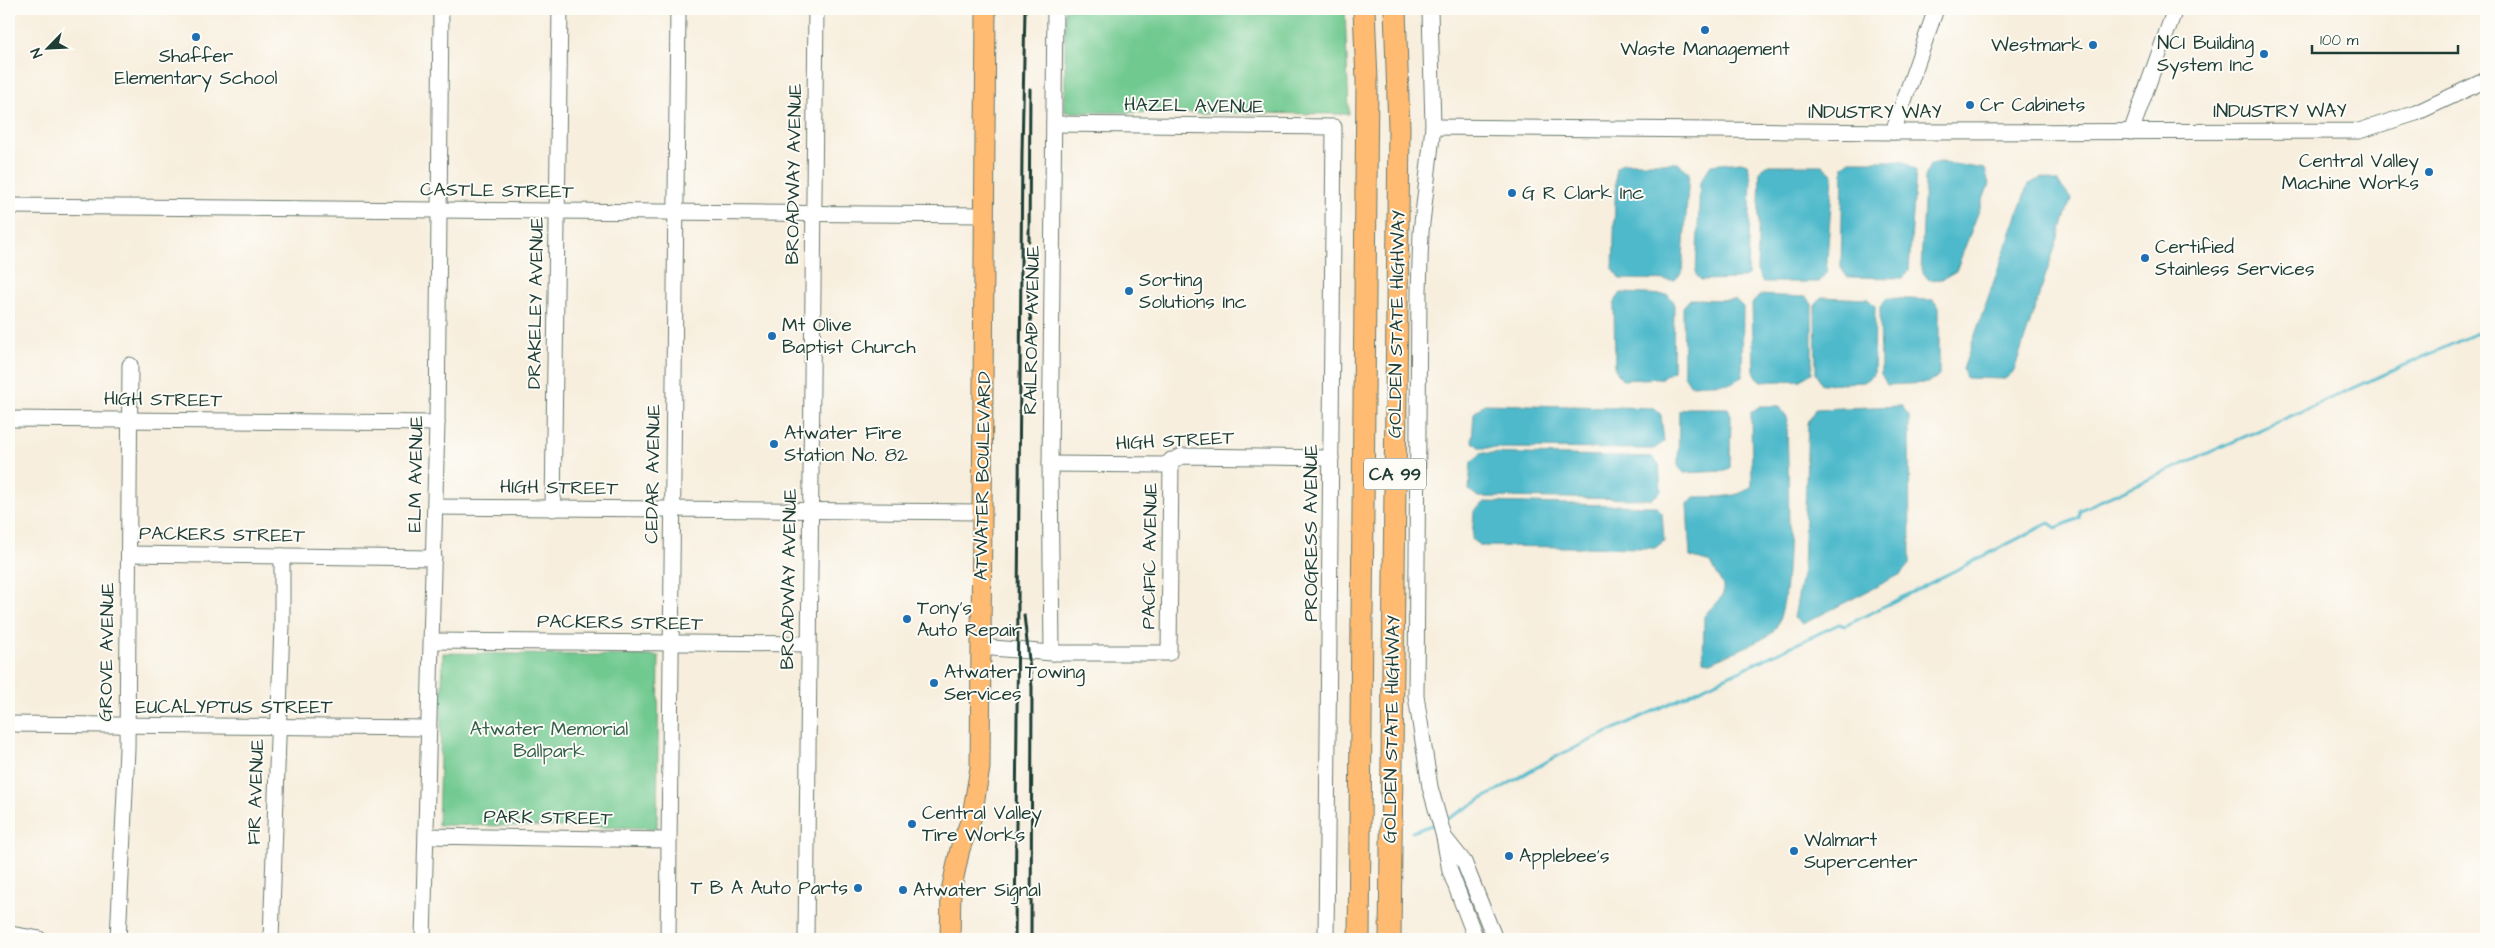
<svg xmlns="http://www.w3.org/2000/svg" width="2495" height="948" viewBox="0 0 2495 948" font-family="'Architects Daughter',sans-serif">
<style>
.green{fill:#70c98f;stroke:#488362}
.water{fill:#4eb9cb;stroke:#367b80}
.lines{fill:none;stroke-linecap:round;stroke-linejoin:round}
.stream{stroke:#4eb9cb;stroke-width:3}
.minor-casing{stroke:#6b7b6f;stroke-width:17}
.major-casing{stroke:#6b7b6f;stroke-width:21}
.highway-casing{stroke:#6b7b6f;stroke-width:23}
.minor{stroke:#fff;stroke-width:15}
.major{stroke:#ffbb71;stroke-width:19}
.highway{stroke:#ffbb71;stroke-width:21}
.rail{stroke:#1f3d34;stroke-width:3}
.poi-dot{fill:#1f6fb2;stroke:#fdfcf7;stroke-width:2}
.labels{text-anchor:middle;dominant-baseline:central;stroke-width:4;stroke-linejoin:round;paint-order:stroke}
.shield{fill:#fdfcf7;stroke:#62766e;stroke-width:1}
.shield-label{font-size:18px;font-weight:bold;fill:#1f3d34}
.poi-label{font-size:19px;fill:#1f3d34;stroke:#fdfcf7;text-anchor:start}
.street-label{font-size:19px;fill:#1f3d34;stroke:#fdfcf7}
.park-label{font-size:19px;fill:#33604b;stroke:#fdfcf7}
</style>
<rect width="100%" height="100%" fill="#fdfcf7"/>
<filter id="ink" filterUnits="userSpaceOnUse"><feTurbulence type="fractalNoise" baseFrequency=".02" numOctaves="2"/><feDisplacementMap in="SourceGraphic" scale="10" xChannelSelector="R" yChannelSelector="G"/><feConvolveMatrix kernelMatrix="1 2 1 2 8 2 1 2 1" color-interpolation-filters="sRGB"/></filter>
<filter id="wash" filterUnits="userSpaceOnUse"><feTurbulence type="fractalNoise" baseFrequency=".0096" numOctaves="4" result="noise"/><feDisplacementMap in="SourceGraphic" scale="20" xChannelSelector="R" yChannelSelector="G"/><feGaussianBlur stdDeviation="1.12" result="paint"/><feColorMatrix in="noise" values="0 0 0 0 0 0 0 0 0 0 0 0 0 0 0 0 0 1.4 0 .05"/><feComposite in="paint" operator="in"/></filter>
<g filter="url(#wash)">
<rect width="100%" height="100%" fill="#f7eedd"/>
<g class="green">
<path d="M1065 9H1345L1349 114 1065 112Z"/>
<path d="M443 653 659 656 657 828 438 825Z"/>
</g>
<g class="water">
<path d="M1850 161H1905L1916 171 1909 270 1903 278 1847 277 1841 267 1843 166Z"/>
<path d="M1741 162 1747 164 1751 178 1748 275 1738 279 1701 280 1696 275 1700 182 1711 165Z"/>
<path d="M1941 162 1985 169 1989 184 1956 271 1942 279 1929 280 1921 270 1925 177 1930 164Z"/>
<path d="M1623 163H1678L1689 173 1682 272 1675 280 1620 279 1613 269 1616 168Z"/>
<path d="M1767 165H1822L1833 175 1826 274 1819 282H1763L1757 271 1760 170Z"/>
<path d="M2042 178 2058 182 2071 199 2014 371 2005 379 1966 378 1963 369 2028 184Z"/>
<path d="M1621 293 1668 295 1674 302 1673 371 1662 378 1622 380 1615 369 1614 302Z"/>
<path d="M1759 295 1806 297 1812 304V373L1800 380 1760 382 1754 371 1752 304Z"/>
<path d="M1822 297 1868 299 1875 306 1874 375 1863 382 1822 384 1816 373 1815 306Z"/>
<path d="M1887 298 1933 300 1939 307V376L1927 383 1887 385 1881 374 1880 307Z"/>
<path d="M1690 299 1736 300 1743 307 1742 377 1731 383 1690 385 1684 375 1683 307Z"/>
<path d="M1484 404 1655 408 1661 415 1664 442 1654 449 1480 448 1472 441 1474 413Z"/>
<path d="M1760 406H1779L1787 417C1787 458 1796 605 1773 632 1765 640 1724 656 1711 662L1703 661 1704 616 1723 595V586L1711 563 1690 557 1687 504 1694 497C1712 496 1740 500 1752 485L1751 412Z"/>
<path d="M1902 406 1909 416 1910 563 1901 574 1803 624 1794 618 1803 569 1808 423 1815 409Z"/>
<path d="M1687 408H1728L1731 415 1730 468 1723 471 1684 473 1678 466 1679 411Z"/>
<path d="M1482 453 1652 457 1659 464 1661 491 1652 499 1478 497 1469 490 1471 462Z"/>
<path d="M1485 502 1655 506 1662 513 1664 541 1655 548 1481 546 1472 540 1474 511Z"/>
</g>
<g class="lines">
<g class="stream">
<path d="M1444 821 1553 758 1839 624 1845 626 2049 523 2056 528 2079 518 2080 510 2486 329"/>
<path d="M1412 832 1435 824"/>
</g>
</g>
</g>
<g filter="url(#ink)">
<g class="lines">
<g class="minor-casing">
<g id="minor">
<path d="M1430 9 1433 127 1421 232 1419 291 1416 696 1430 787 1444 837 1450 871 1476 939"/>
<path d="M1054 124 1334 127 1326 939"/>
<path d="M1433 127 1893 132 2359 131 2416 113 2486 80"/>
<path d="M1893 132 1936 9"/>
<path d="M2131 132 2175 9"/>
<path d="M9 206 984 215"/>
<path d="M9 419 437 423"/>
<path d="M1050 464 1164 465 1182 456 1331 458"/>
<path d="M436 507 983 512"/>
<path d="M553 509 560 9"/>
<path d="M129 554 434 558"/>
<path d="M432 641 808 644"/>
<path d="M981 647 1052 653H1169L1171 460"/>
<path d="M1052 653 1050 464 1055 9"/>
<path d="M9 724 429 728"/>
<path d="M426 836 668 840"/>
<path d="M1444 837 1464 862 1495 939"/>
<path d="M9 934 39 939"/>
<path d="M118 939 127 749 130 365"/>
<path d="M271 939 282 625V556"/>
<path d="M423 939 437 423 441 9"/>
<path d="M668 939 678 9"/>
<path d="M806 939 816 9"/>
</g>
</g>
<g class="major-casing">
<path id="major" d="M950 939 951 891 960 849 972 816 980 768 986 9"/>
</g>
<g class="highway-casing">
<g id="highway">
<path d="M1359 939 1367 81 1364 9"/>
<path d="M1390 939 1399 128 1395 9"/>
</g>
</g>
<use href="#minor" class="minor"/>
<use href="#major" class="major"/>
<use href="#highway" class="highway"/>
<g class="rail">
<path d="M1029 241 1030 89"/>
<path d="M1028 284 1029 308 1036 357"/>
<path d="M1024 615 1032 687 1031 939"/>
<path d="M1015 939 1022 153 1025 9"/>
</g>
</g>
</g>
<g class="poi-dot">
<circle cx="1705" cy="30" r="5"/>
<circle cx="196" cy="37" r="5"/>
<circle cx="2093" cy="45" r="5"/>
<circle cx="2264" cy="54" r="5"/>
<circle cx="1970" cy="105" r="5"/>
<circle cx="2429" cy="172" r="5"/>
<circle cx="1512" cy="193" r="5"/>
<circle cx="2145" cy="258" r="5"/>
<circle cx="1129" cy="291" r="5"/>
<circle cx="772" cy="336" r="5"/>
<circle cx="774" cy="444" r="5"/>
<circle cx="907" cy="619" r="5"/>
<circle cx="934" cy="683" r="5"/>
<circle cx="912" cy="824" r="5"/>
<circle cx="1794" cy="851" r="5"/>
<circle cx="1509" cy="856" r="5"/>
<circle cx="858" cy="888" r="5"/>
<circle cx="903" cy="890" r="5"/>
</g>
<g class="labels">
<rect class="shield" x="1364" y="458.5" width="62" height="31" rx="4"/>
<g class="shield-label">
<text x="1395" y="474">CA 99</text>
</g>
<g class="poi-label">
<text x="2254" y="43" text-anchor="end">NCI Building<tspan x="2254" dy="22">System Inc</tspan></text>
<text x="2083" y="45" text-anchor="end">Westmark</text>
<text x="1705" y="49" text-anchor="middle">Waste Management</text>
<text x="196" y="56" text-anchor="middle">Shaffer<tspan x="196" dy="22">Elementary School</tspan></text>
<text x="1980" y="105">Cr Cabinets</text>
<text x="2419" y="161" text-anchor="end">Central Valley<tspan x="2419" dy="22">Machine Works</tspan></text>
<text x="1522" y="193">G R Clark Inc</text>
<text x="2155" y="247">Certified<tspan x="2155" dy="22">Stainless Services</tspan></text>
<text x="1139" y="280">Sorting<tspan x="1139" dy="22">Solutions Inc</tspan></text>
<text x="782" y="325">Mt Olive<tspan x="782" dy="22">Baptist Church</tspan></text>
<text x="784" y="433">Atwater Fire<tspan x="784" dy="22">Station No. 82</tspan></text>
<text x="917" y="608">Tony's<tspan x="917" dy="22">Auto Repair</tspan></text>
<text x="944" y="672">Atwater Towing<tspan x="944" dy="22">Services</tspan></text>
<text x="922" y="813">Central Valley<tspan x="922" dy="22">Tire Works</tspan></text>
<text x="1804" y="840">Walmart<tspan x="1804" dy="22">Supercenter</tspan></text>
<text x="1519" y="856">Applebee's</text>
<text x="848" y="888" text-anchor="end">T B A Auto Parts</text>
<text x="913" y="890">Atwater Signal</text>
</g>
<g class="street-label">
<text transform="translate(1194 106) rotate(1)">HAZEL AVENUE</text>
<text x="2280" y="111">INDUSTRY WAY</text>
<text x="1875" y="112">INDUSTRY WAY</text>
<text transform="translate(794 174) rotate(-89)">BROADWAY AVENUE</text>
<text transform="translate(497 191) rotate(1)">CASTLE STREET</text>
<text transform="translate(536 303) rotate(-89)">DRAKELEY AVENUE</text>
<text transform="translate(1397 324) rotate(-89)">GOLDEN STATE HIGHWAY</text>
<text transform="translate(1032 330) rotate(-89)">RAILROAD AVENUE</text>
<text transform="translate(163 400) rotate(1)">HIGH STREET</text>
<text transform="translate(1175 441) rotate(-3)">HIGH STREET</text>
<text transform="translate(416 474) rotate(-89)">ELM AVENUE</text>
<text transform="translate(653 474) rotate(-89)">CEDAR AVENUE</text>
<text transform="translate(983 476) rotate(-89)">ATWATER BOULEVARD</text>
<text transform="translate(559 488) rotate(1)">HIGH STREET</text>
<text transform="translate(1311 533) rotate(-90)">PROGRESS AVENUE</text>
<text transform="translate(222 535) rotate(1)">PACKERS STREET</text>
<text transform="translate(1150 556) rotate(-89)">PACIFIC AVENUE</text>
<text transform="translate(789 579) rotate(-89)">BROADWAY AVENUE</text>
<text transform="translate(620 623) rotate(1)">PACKERS STREET</text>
<text transform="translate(107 652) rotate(-89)">GROVE AVENUE</text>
<text x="234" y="707">EUCALYPTUS STREET</text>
<text transform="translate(1392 729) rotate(-89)">GOLDEN STATE HIGHWAY</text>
<text transform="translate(256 792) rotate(-88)">FIR AVENUE</text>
<text transform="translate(548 818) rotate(1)">PARK STREET</text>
</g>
<g class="park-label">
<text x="549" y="729">Atwater Memorial<tspan x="549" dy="22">Ballpark</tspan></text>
</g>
</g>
<rect width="2495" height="948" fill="none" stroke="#fdfcf7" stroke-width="30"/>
<g transform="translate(48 48) rotate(246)" stroke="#fdfcf7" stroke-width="4" paint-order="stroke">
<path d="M0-4L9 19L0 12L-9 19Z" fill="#1f3d34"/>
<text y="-8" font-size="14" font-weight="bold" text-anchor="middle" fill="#1f3d34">N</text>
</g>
<path d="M2312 45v8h146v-8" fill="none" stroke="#1f3d34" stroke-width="2.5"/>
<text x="2320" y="45" font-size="15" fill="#1f3d34" stroke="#fdfcf7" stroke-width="4" paint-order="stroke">100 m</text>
</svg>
